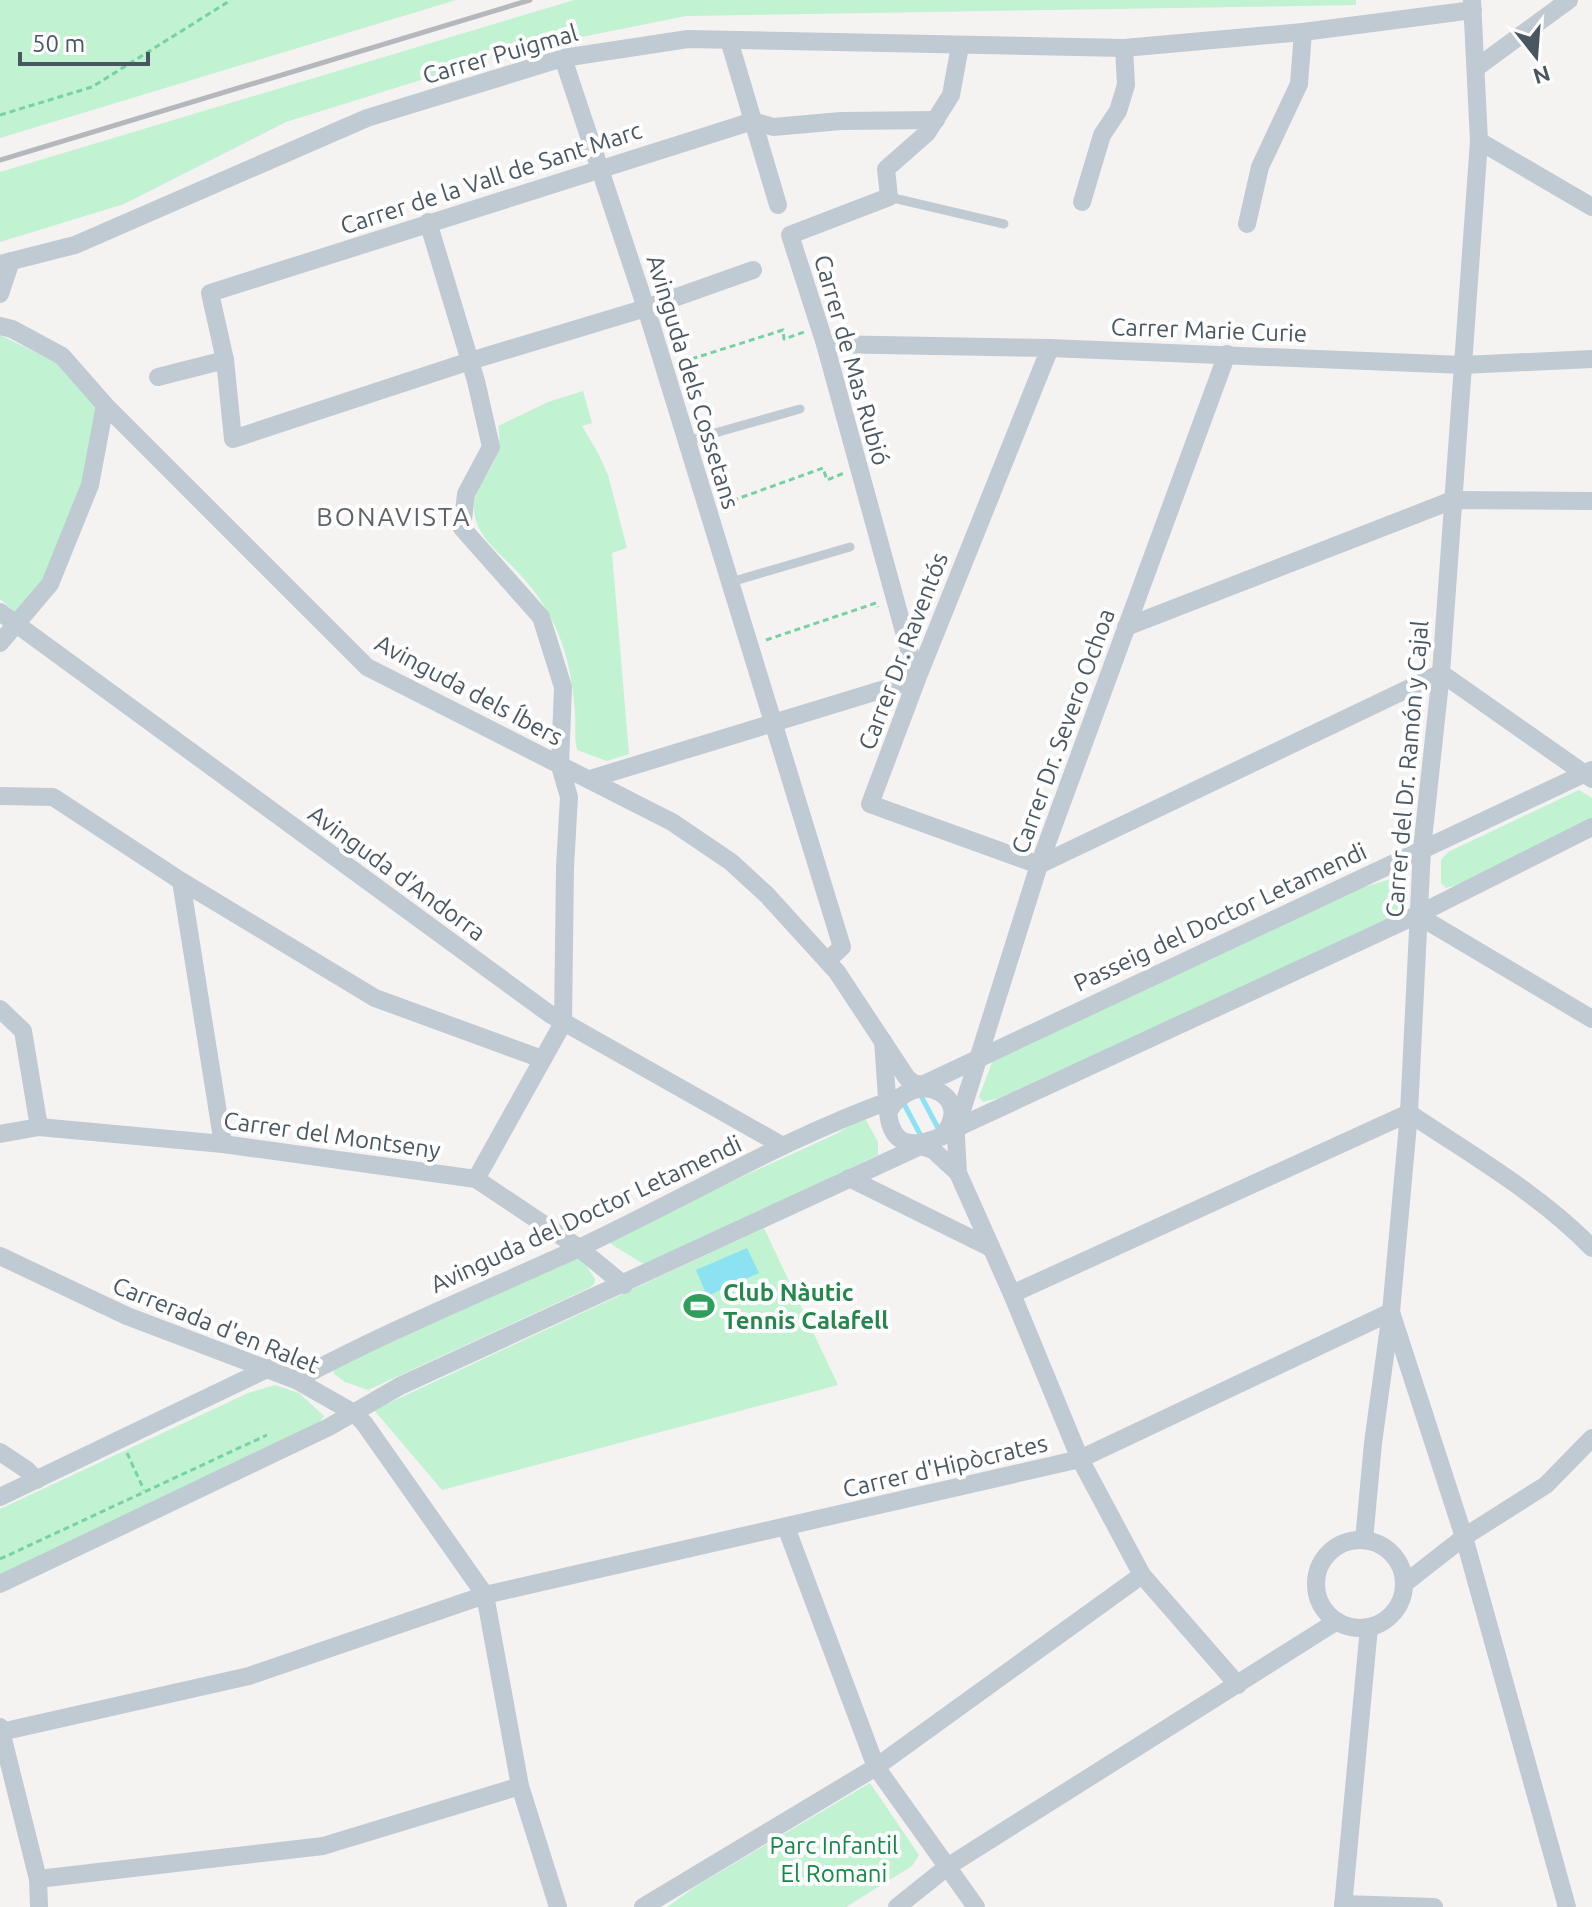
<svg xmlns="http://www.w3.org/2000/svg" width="1592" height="1907" viewBox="0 0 1592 1907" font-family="Ubuntu,sans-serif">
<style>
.green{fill:#c1f2d1}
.water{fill:#8ce2f1}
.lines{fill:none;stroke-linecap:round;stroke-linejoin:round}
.stream{stroke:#8ce2f1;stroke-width:5}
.path{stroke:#76d2a0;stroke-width:3;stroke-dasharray:6 4;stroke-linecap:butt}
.lane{stroke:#c0cad2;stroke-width:9}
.street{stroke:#c0cad2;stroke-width:18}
.rail{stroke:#b4b8bd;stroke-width:5}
.labels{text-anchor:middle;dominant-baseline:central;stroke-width:8;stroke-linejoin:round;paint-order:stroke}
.street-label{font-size:24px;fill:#495761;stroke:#fff}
.leisure-label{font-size:24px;font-weight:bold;fill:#27864d;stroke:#fff;text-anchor:start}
.park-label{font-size:24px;fill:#138847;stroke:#fff}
.neighbourhood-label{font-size:26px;letter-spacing:2px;fill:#5e6368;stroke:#fff}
</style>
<rect width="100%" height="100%" fill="#f5f2f2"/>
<g class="green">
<path d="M0 0H456L0 138Z"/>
<path d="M574 0H1356V5L686 16 517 50 286 122 124 204 0 242V172Z"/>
<path d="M0 335 76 372 102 419 80 510 22 618 0 599Z"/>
<path d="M583 391 592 423 582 426 598 453 608 475 627 548 612 553 629 754 607 761 577 750C574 738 576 726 575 714 573 679 566 645 549 614 539 596 526 580 511 565 497 551 480 538 475 517 467 481 507 470 498 426L548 402Z"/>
<path d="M1579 790 1592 798V824L1459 885 1446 888 1441 883V860L1448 852Z"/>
<path d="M1391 879 1402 882 1401 908 1394 919 999 1098 983 1102 979 1097 993 1060 1361 888Z"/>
<path d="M861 1119 866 1120 878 1142V1155L645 1265 611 1244 608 1238 836 1134Z"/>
<path d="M764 1228 838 1385 442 1490 374 1410Z"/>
<path d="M576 1257 582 1259 595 1279 594 1284 589 1288 368 1390 345 1382 334 1374 333 1368Z"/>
<path d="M275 1385 299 1393 324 1416 319 1423 0 1575V1509L248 1393Z"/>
<path d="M870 1783 919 1855 912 1866 846 1907H667L698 1885Z"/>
</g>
<path class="water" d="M747 1248 759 1273 707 1296 696 1270Z"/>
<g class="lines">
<g class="stream">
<path d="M920 1094 938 1128"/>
<path d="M903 1102 921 1136"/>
</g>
<g class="path">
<path d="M0 115 92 87 231 0"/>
<path d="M682 362 783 330 784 339 804 332"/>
<path d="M723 504 823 468 827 480 844 473"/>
<path d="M766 640 876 603 878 607"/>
<path d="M127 1453 144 1490"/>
<path d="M0 1559 267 1435"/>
</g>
<g class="lane">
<path d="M889 197 1004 224"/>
<path d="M687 441 800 409"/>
<path d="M731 582 850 547"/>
</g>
<g class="street">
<path d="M729 40 778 205"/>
<path d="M563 58 646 308 842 947 827 961"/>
<path d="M1476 68 1569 0"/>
<path d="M1479 141 1592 207"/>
<path d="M1082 202 1102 135 1118 111 1126 85 1124 48"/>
<path d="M428 222 476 381 491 447 466 494 462 528 541 617 563 687 560 766 569 797 565 867 563 1023 476 1179"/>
<path d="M1247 224 1260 167 1299 84 1303 32"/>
<path d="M0 264 75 245 367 118 563 58 688 39 1124 48 1303 32 1473 10"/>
<path d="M753 270 646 308 470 361 233 439 225 360 210 293 753 121 773 127 841 121 936 120"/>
<path d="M0 294 11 261"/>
<path d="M0 326 12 329 62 356 105 405 367 667 672 822 731 862 767 895 837 972 907 1078 913 1083 935 1088"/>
<path d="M825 344 1050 348 1463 365 1592 359"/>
<path d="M1050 348 917 679 870 804 1039 865 1441 673 1592 779"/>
<path d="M158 377 225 360"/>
<path d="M0 612 551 1015 783 1146"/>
<path d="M1126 627 1453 500 1592 501"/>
<path d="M0 643 50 584 90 485 105 405"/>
<path d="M590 779 917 679 825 344 790 235 889 197 886 169 927 133 951 95 960 46"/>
<path d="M0 796 53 797 181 881 375 998 542 1059"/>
<path d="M181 881 223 1144"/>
<path d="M1417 915 1592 1019"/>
<path d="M0 1009 23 1031 39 1127"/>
<path d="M883 1041 888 1111"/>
<path d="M918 1087 1592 770"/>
<path d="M955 1120 958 1173 1012 1294 1080 1459 1142 1575 1238 1685"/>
<path d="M957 1126 1039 865 1227 354"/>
<path d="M0 1134 39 1127 223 1144 476 1179 579 1248 624 1285"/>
<path d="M941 1137C978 1098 916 1064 888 1112 893 1163 937 1140 965 1124L1417 915 1592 827"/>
<path d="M915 1144 933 1150 958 1173"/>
<path d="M849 1178 991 1248"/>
<path d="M0 1256 127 1316 296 1380 354 1413 364 1423 485 1595 520 1786 558 1907"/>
<path d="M1012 1294 1409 1113C1471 1155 1540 1194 1592 1248"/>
<path d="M296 1380C387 1331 483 1292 577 1249 684 1199 786 1137 897 1098"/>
<path d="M0 1452 27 1470 37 1480"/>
<path d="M0 1497 269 1368"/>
<path d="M786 1527 876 1767 976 1907"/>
<path d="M1364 1540 1373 1443 1391 1312 1409 1113 1422 849 1441 673 1479 141 1472 0"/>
<circle cx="1360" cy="1584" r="44"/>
<path d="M0 1584 329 1427 400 1386 929 1142"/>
<path d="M1404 1584 1464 1537 1546 1485 1592 1438"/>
<path d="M0 1727 38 1879 39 1907"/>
<path d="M1 1732 249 1676 485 1595 1080 1459 1391 1312 1464 1537 1567 1907"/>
<path d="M38 1879 323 1846 520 1786"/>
<path d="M1343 1904 1434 1907"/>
<path d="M643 1907 876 1767 1142 1575"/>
<path d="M897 1907 947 1867 1337 1621"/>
<path d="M1343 1907 1369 1627"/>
</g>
<path class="rail" d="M0 160 530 0"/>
</g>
<defs>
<g id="stadium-bare" transform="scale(2.4)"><path d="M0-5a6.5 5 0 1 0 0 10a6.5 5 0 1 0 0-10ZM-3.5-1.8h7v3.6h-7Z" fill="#2e9e5b" stroke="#fff" stroke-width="2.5" paint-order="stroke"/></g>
</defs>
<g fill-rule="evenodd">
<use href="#stadium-bare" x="699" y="1306"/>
</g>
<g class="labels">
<g class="street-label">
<text transform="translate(500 54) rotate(-16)">Carrer Puigmal</text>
<text transform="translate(491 178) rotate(-18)">Carrer de la Vall de Sant Marc</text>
<text transform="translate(1209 330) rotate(2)">Carrer Marie Curie</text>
<text transform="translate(852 360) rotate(74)">Carrer de Mas Rubió</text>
<text transform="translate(693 382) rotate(73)">Avinguda dels Cossetans</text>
<text transform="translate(903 651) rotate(-69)">Carrer Dr. Raventós</text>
<text transform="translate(469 690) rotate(28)">Avinguda dels Íbers</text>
<text transform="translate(1063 731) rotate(-70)">Carrer Dr. Severo Ochoa</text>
<text transform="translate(1407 769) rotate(-85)">Carrer del Dr. Ramón y Cajal</text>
<text transform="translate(397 873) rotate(36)">Avinguda d'Andorra</text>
<text transform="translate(1220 917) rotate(-25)">Passeig del Doctor Letamendi</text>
<text transform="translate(332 1135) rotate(8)">Carrer del Montseny</text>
<text transform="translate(586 1214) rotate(-25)">Avinguda del Doctor Letamendi</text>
<text transform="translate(216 1325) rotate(22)">Carrerada d'en Ralet</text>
<text transform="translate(945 1466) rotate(-13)">Carrer d'Hipòcrates</text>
</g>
<g class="leisure-label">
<text x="723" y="1292">Club Nàutic<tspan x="723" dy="28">Tennis Calafell</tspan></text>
</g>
<g class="park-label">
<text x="834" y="1845">Parc Infantil<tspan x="834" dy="28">El Romani</tspan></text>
</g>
<g class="neighbourhood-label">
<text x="394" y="516">BONAVISTA</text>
</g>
</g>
<g transform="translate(1536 56) rotate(163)" stroke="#ffffff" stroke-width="6" paint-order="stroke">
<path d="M0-6L14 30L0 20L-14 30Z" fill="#495761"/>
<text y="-12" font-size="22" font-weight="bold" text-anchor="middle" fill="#495761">N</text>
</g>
<path d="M20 52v12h128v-12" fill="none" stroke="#495761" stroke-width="4"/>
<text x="32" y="52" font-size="24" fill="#495761" stroke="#ffffff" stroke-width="6" paint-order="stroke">50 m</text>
</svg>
